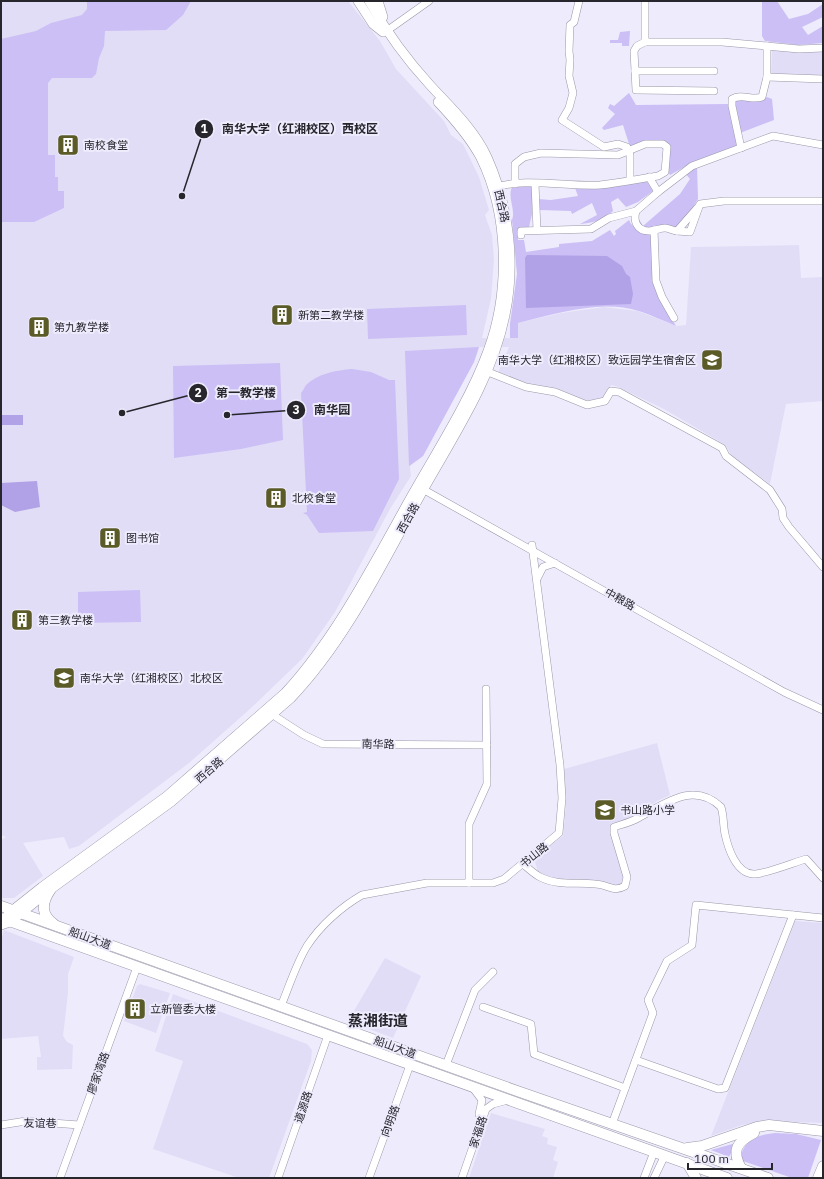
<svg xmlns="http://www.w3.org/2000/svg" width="824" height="1179" viewBox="0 0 824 1179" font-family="'IBM Plex Sans','Noto Sans SC',sans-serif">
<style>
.built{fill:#e2ddf6}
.green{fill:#cbbff5}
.water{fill:#b1a1e6}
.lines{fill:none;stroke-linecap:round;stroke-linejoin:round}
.minor-casing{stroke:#9a97a7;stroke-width:8}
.major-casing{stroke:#9a97a7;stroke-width:10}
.highway-casing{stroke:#9a97a7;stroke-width:11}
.minor{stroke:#fff;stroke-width:7}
.major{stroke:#fff;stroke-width:9}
.highway{stroke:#fff;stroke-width:10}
.labels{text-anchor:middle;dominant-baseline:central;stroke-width:4;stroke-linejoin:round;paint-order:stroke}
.poi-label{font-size:11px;fill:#27262c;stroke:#eeebfd;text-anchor:start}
.street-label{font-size:11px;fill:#27262c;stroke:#eeebfd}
.district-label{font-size:15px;font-weight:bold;fill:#27262c;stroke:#eeebfd}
.leader{fill:none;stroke:#27262c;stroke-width:1.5}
.callout-dot{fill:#27262c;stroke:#eeebfd;stroke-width:1.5}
.mark-label{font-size:12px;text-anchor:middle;font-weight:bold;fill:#fff}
.callout-label{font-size:12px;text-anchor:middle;font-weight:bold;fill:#27262c;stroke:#eeebfd;stroke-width:4;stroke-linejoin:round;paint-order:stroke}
</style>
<rect width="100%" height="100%" fill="#eeebfd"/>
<g class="built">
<path d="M9 1H348L380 41 396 69 444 121 451 135 463 144 479 177 489 210 485 215 492 235 494 259 491 299 482 338H518V323L561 313 604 307 638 311 676 326 686 325 691 247 799 245 801 278 823 277V401L786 404 770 484 732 456 725 445 717 440 664 409 616 386 611 385 603 400 588 403 525 385 498 373 509 347H479L474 362 423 456 410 466 411 476 390 509 335 612 302 659 250 709 189 763 79 846 69 849 64 837 23 843 43 876 14 898H1V840L6 837 1 835V3Z"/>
<path d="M772 49 823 51V76L771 75Z"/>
<path d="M657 743 670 795 657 801 635 817 612 825 624 879 623 882 620 884 612 885 559 880 538 872 534 858 563 836 566 804 564 769Z"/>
<path d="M795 921 823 923V1123L765 1121 742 1125 711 1136Z"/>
<path d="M4 930 74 957 68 974V993L63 1036 67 1042 73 1045 72 1069 37 1070V1057H41L38 1036 1 1039V941Z"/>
<path d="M385 958 421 976 393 1038 348 1021Z"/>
<path d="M140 984 170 993 156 1033 124 1021 137 986Z"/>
<path d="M173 994 307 1044 312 1050 311 1061 269 1178H239L153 1149 183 1061 155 1051Z"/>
<path d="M491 1113 545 1129 542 1136 548 1138 547 1144 557 1147 553 1160 558 1162 553 1178H469Z"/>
</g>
<g class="green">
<path d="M87 1H191L183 15 166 30 105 31 104 46 99 58 96 74 92 78H52L48 83V155H55V177H58V191H64V208L34 222H1V39L36 31 51 23 82 15 87 9Z"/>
<path d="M762 1H777L789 19 808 14 823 4V17L802 27 808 35 823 26V43L798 45 765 41 762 36Z"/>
<path d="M630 31 629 46H622V43H610V40H618L620 32Z"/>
<path d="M629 93 636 105 728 104 737 144 736 147 688 165 670 175 667 170 666 142 650 140 630 147 623 125 604 130 602 128 615 114 608 108 610 104 614 106Z"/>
<path d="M767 97 772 99 774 120 740 133 735 101 736 100 764 99Z"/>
<path d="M697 167 698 199 680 227 676 230 641 228 637 216 643 226 680 194 690 179 685 173Z"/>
<path d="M646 180 653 191 638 202 626 207 618 198 611 202 613 211C605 220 592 223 580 224L597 215 592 203 572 214 571 211 540 210 538 199 551 200 578 196 575 188Z"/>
<path d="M512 187H533L532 214 529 227 518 228V240H524L526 252 559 247V244L592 241 610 230 614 236 616 234 615 231 629 220C631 228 644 232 651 233L659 298 676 326C664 321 651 315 639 311 600 299 556 314 518 323V338H510V324L517 274 512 220C516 209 507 198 512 187Z"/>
<path d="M466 305 467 335 368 339 367 309Z"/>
<path d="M479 347 474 362 423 456 409 466 405 351Z"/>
<path d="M280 363 283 440 241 449 174 458 173 366Z"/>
<path d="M352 369 371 372 389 380H395L399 479 373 531 319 533 307 515 303 513 307 512 301 393C303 391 304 388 306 385 317 374 337 370 352 369Z"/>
<path d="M140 590 141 622 78 623V592Z"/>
<path d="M775 1133 796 1134 821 1140 808 1178H792L740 1160C743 1140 757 1135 775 1133Z"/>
<path d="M736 1143 729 1157 711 1150Z"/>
</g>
<g class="water">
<path d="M527 255 607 256 622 266 626 274 630 277 633 294 631 304 526 308 525 258Z"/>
<rect x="1" y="415" width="22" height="10"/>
<path d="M37 481 40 507 15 512 1 505V483Z"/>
</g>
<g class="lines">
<g class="minor-casing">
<g id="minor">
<path d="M579 1 574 22 570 25 569 51 570 60 569 76 573 93 569 108 562 120 604 147 618 144 627 147 630 155V180"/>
<path d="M645 1V42H722L799 49 823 48"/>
<path d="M388 30 429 1"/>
<path d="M645 42 637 46 634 51 636 90 714 91"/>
<path d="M635 71H714"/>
<path d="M767 77 823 79"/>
<path d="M741 148 732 106V99C742 93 752 101 762 97L767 77V46"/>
<path d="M649 177 658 192 692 166 773 136 823 145"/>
<path d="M535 184 537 230"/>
<path d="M494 188C523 177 568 187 600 185 619 183 639 179 658 176L665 172 667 147 663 144H645L618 155 541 153 524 157 515 164V184"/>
<path d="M636 211C633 221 637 231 649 231 654 231 660 228 665 228 669 228 673 231 677 231L699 206"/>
<path d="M654 230 656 281 662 297 674 318"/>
<path d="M677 231 690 232 700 204 724 201H823"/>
<path d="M521 235V231L591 229 609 218 636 211 658 192"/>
<path d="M488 372 526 387 555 392 587 405 605 401 611 391 619 392 722 448 726 456 770 490 782 509 783 518 789 527 823 567"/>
<path d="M419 487 784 692 823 710"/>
<path d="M537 579 543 567 555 563"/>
<path d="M276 717 304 735 323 744 487 745"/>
<path d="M523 864C528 868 534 874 540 877 558 886 577 882 595 884 607 884 613 893 625 886L627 877 614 833V827C623 824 632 822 640 817 666 803 694 781 721 807 724 816 723 825 725 834 728 848 736 873 753 874 763 875 795 862 806 859L823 878"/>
<path d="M469 883V824L487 784 486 689"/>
<path d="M281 1006C289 987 296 964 307 946 320 926 341 907 362 895L427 883H493L504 879 559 833 562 798 560 765 532 545"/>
<path d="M483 1007 531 1024 534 1054 625 1088"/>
<path d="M636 1060 718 1089 725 1088 793 915"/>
<path d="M446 1065 475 990 493 972"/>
<path d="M473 1088 482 1100 479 1114"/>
<path d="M612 1124 653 1013 648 1000 667 961 692 945 696 905 823 918"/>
<path d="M1 1125 26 1121 79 1125"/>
<path d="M60 1178 137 967"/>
<path d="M278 1178 328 1035"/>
<path d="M369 1178 410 1065"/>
<path d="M462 1178 486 1109 493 1104 508 1100"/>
<path d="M644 1178 654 1152"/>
<path d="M654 1178 665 1155"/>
</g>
</g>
<g class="major-casing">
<g id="major">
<path d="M358 1 373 24 383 32"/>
<path d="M378 1 383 17"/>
<path d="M8 914 42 887 167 796 285 693C334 640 370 571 405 508 432 459 469 403 488 351 510 292 509 215 481 158 470 137 454 119 438 102"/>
<path d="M1 925 10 922 51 889 171 802 291 698C347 639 383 562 422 492 454 435 492 379 505 315 516 263 509 206 487 157 474 129 451 108 430 85 407 60 386 31 369 1"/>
</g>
</g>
<g class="highway-casing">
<g id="highway">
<path d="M51 889C42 902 40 914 54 924"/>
<path d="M1 906 520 1092 768 1178"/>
<path d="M1 918 727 1178"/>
<path d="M687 1148 702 1146 757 1127 769 1125 823 1131"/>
<path d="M687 1163 696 1178"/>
<path d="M741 1168C731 1150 737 1142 754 1133"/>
<path d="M818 1178 823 1166"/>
</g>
</g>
<use href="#minor" class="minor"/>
<use href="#major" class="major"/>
<use href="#highway" class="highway"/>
</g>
<defs>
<g id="building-square" transform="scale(1.15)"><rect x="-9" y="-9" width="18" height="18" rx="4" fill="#5b5b28" stroke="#eeebfd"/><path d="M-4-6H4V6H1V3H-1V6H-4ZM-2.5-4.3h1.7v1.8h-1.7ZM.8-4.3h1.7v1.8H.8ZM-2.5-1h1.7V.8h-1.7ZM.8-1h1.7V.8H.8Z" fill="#fff"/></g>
<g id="university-square" transform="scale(1.15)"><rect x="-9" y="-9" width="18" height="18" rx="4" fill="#5b5b28" stroke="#eeebfd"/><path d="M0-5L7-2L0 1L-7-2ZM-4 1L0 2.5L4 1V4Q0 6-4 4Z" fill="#fff"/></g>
<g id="school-square" transform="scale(1.15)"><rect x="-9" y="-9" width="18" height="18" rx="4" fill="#5b5b28" stroke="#eeebfd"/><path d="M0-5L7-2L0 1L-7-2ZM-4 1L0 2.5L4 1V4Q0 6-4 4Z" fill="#fff"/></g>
</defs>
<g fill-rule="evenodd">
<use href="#building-square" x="68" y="145"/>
<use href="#building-square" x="282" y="315"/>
<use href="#building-square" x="39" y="327"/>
<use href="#university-square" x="712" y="360"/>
<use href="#building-square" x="276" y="498"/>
<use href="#building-square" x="110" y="538"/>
<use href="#building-square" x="22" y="620"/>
<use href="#university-square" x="64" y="678"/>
<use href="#school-square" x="605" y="810"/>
<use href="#building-square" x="135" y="1009"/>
</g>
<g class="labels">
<g class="poi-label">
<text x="84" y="145">南校食堂</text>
<text x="298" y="315">新第二教学楼</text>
<text x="54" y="327">第九教学楼</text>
<text x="696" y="360" text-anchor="end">南华大学（红湘校区）致远园学生宿舍区</text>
<text x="292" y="498">北校食堂</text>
<text x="126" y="538">图书馆</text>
<text x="38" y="620">第三教学楼</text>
<text x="80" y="678">南华大学（红湘校区）北校区</text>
<text x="620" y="810">书山路小学</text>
<text x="150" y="1009">立新管委大楼</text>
</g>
<g class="street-label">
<text transform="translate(502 206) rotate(77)">西合路</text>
<text transform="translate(408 518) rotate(-61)">西合路</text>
<text transform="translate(620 599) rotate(29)">中粮路</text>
<text transform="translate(378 744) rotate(1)">南华路</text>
<text transform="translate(209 770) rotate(-41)">西合路</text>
<text transform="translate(534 855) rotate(-39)">书山路</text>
<text transform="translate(90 938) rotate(20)">船山大道</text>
<text transform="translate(395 1047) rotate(20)">船山大道</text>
<text transform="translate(98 1073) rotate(-70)">廖家湾路</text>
<text transform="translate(303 1107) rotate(-71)">道源路</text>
<text transform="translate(390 1121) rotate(-70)">向明路</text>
<text transform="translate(40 1123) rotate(1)">友谊巷</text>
<text transform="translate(478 1132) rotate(-71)">家福路</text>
</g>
<g class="district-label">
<text x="378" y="1020">蒸湘街道</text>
</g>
</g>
<path class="leader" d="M182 196L204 129M122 413L198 393M227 415L296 410"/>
<g class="callout-dot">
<circle cx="182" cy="196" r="4"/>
<circle cx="122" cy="413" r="4"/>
<circle cx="227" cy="415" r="4"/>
<circle cx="204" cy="129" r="10"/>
<circle cx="198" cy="393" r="10"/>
<circle cx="296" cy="410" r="10"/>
</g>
<g class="mark-label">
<text x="204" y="133">1</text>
<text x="198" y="397">2</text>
<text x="296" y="414">3</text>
</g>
<g class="callout-label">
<text x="300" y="133">南华大学（红湘校区）西校区</text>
<text x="246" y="397">第一教学楼</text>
<text x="332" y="414">南华园</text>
</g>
<rect width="824" height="1179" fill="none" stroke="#27262c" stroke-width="4"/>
<path d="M688 1163v6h84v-6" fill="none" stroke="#27262c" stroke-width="2"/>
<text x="694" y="1163" font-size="12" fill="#27262c" stroke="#eeebfd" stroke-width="3" paint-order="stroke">100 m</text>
</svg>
